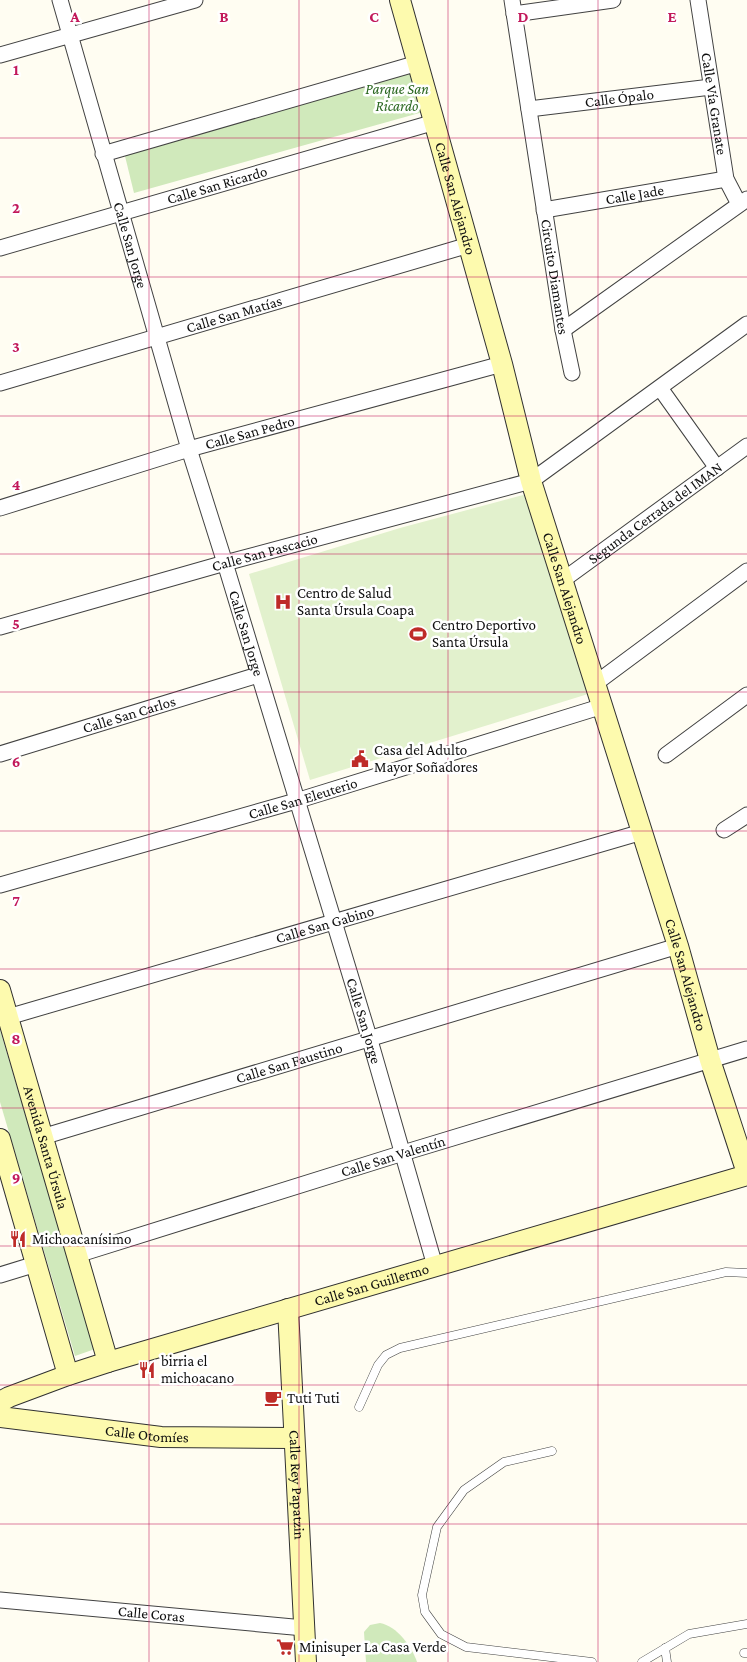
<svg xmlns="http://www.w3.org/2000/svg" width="747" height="1662" viewBox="0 0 747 1662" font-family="'Crimson Pro',serif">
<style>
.green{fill:#d0e9bb}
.pitch{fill:#e2f1cd}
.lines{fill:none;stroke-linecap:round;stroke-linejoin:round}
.lane-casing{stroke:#424242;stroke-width:9}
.street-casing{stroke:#424242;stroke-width:17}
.secondary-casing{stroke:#313131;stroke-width:22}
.lane{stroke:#fff;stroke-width:8}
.street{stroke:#fff;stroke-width:15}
.secondary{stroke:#fdfaae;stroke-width:20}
.grid{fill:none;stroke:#c2185b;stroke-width:1;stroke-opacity:0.55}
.labels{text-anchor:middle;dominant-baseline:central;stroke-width:5;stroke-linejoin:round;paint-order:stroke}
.park-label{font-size:15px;font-style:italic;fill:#2a6720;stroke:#fff}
.street-label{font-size:15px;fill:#0f0f0f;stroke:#fff}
.poi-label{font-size:15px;fill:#0f0f0f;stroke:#fff;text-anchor:start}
.grid-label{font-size:16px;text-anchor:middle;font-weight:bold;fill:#c2185b;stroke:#fff;stroke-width:5;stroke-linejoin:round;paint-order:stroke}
</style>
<rect width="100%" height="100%" fill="#fffdf2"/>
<g class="green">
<path d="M412 72 423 112 134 193 124 152Z"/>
<path d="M0 1030 95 1349 75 1356 0 1102Z"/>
<path d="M380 1623C397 1626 412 1647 417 1662H366L364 1632 370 1625Z"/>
</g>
<path class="pitch" d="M527 494 588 694 310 780 249 574 400 528Z"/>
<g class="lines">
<g class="lane-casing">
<g id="lane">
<path d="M359 1407 378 1365 386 1355 400 1348 726 1272 747 1273"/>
<path d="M552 1451 504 1462 464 1490 437 1527 422 1595 425 1612 441 1634 466 1647 592 1662"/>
<path d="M665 1648 667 1662"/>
<path d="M744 1653H747"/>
<path d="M642 1662 689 1634 747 1624"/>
</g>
</g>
<g class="street-casing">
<g id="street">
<path id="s1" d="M60 0 189 449 225 563 369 1037 435 1266"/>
<path id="s2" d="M512 0 563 330 572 373"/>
<path id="s3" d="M698 0 726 179 739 204"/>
<path d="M514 14 613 0"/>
<path d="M0 55 195 0"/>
<path id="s4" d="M529 109 711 87"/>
<path d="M103 154 418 63"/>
<path id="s5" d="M544 210 726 179"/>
<path id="s6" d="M0 248 435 122"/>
<path d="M563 330 747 199"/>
<path id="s7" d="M0 383 469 245"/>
<path d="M660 388 717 468"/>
<path id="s8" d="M0 508 189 449 502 364"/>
<path id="s9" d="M563 580 747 446"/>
<path id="s10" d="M0 627 225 563 531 481 747 324"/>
<path d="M596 683 747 571"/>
<path id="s11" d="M0 754 258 675"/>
<path d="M666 755 747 695"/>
<path d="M724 830 747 815"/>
<path id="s12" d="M0 885 296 801 603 706"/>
<path id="s13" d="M8 1017 642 832"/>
<path id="s14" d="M42 1137 678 946"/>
<path id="s15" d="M77 1255 403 1153 747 1049"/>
<path d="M0 1275 36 1264"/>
<path id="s16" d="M0 1600 304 1628"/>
</g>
</g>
<g class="secondary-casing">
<g id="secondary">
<path id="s17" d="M400 0 502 364 531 481 678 946 710 1060 747 1173"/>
<path id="s18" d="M0 990 108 1362"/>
<path d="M0 1139 68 1375"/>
<path id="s19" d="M288 1309 306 1662"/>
<path id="s20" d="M0 1402 9 1397 68 1375 108 1362 747 1175"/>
<path id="s21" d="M0 1417 161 1437 293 1438"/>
</g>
</g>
<use href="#lane" class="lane"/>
<use href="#street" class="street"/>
<use href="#secondary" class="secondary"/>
</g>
<path class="grid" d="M149 0V1662M299 0V1662M448 0V1662M598 0V1662M0 138H747M0 277H747M0 416H747M0 554H747M0 692H747M0 831H747M0 969H747M0 1108H747M0 1246H747M0 1385H747M0 1524H747"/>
<defs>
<g id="hospital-bare" transform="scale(1.35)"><path d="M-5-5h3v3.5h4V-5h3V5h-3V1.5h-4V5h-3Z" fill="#be2b28" stroke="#fff" stroke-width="2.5" paint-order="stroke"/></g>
<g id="stadium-bare" transform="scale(1.35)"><path d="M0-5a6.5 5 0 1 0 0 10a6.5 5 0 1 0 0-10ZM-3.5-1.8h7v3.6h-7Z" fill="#be2b28" stroke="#fff" stroke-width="2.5" paint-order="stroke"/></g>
<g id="civic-bare" transform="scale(1.35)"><path d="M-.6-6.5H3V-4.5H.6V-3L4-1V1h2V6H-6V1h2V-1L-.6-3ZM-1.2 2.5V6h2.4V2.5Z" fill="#be2b28" stroke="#fff" stroke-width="2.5" paint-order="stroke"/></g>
<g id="restaurant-bare" transform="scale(1.35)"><path d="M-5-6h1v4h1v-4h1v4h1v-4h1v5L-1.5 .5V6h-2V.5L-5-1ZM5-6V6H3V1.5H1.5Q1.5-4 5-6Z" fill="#be2b28" stroke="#fff" stroke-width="2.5" paint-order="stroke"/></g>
<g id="cafe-bare" transform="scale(1.35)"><path d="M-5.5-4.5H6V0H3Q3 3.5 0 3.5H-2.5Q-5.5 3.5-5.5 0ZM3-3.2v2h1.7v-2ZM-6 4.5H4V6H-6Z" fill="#be2b28" stroke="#fff" stroke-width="2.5" paint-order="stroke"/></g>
<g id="supermarket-bare" transform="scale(1.35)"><path d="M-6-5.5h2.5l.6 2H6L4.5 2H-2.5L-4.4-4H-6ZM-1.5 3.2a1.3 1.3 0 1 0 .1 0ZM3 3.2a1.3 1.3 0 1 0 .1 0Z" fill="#be2b28" stroke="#fff" stroke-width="2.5" paint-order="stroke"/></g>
</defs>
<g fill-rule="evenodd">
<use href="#hospital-bare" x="283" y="602"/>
<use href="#stadium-bare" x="418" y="634"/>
<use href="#civic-bare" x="360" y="759"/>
<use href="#restaurant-bare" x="18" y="1239"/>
<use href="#restaurant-bare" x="147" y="1370"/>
<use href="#cafe-bare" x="273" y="1398"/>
<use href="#supermarket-bare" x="285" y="1647"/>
</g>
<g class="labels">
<g class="park-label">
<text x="397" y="89">Parque San<tspan x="397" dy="17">Ricardo</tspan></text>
</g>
<g class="street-label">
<text stroke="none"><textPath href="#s4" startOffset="91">Calle Ópalo</textPath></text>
<text stroke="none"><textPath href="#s3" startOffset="105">Calle Vía Granate</textPath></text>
<text stroke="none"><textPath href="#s6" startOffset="226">Calle San Ricardo</textPath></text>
<text stroke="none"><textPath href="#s5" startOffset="92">Calle Jade</textPath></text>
<text stroke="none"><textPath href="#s17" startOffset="206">Calle San Alejandro</textPath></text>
<text stroke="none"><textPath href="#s1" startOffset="255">Calle San Jorge</textPath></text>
<text stroke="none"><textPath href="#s2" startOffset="280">Circuito Diamantes</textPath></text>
<text stroke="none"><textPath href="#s7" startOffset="244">Calle San Matías</textPath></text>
<text stroke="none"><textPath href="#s8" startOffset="261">Calle San Pedro</textPath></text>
<text stroke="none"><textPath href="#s9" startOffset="114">Segunda Cerrada del IMAN</textPath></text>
<text stroke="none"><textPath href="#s10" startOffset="275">Calle San Pascacio</textPath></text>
<text stroke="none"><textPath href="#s17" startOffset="611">Calle San Alejandro</textPath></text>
<text stroke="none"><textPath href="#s1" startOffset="660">Calle San Jorge</textPath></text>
<text stroke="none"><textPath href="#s11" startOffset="135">Calle San Carlos</textPath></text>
<text stroke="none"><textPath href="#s12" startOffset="315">Calle San Eleuterio</textPath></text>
<text stroke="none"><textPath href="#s13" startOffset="330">Calle San Gabino</textPath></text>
<text stroke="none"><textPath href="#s17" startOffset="1016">Calle San Alejandro</textPath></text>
<text stroke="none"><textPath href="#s1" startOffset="1065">Calle San Jorge</textPath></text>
<text stroke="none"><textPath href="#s14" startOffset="258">Calle San Faustino</textPath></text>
<text stroke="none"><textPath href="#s18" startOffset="164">Avenida Santa Úrsula</textPath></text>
<text stroke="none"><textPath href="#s15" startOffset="331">Calle San Valentín</textPath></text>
<text stroke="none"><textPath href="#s20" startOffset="390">Calle San Guillermo</textPath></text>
<text stroke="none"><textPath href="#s21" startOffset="148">Calle Otomíes</textPath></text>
<text stroke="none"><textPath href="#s19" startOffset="176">Calle Rey Papatzin</textPath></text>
<text stroke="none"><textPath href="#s16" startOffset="152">Calle Coras</textPath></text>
</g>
<g class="poi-label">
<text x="297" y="593">Centro de Salud<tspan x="297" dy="17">Santa Úrsula Coapa</tspan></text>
<text x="432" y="625">Centro Deportivo<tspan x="432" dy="17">Santa Úrsula</tspan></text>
<text x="374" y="750">Casa del Adulto<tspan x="374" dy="17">Mayor Soñadores</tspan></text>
<text x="32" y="1239">Michoacanísimo</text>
<text x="161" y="1361">birria el<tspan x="161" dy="17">michoacano</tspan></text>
<text x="287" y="1398">Tuti Tuti</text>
<text x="299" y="1647">Minisuper La Casa Verde</text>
</g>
</g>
<g class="grid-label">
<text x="75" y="22">A</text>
<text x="224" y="22">B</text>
<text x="374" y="22">C</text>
<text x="523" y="22">D</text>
<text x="672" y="22">E</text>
<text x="16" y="75">1</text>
<text x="16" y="213">2</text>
<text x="16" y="352">3</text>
<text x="16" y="490">4</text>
<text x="16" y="629">5</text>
<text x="16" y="767">6</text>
<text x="16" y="906">7</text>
<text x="16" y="1044">8</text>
<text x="16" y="1183">9</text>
</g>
</svg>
